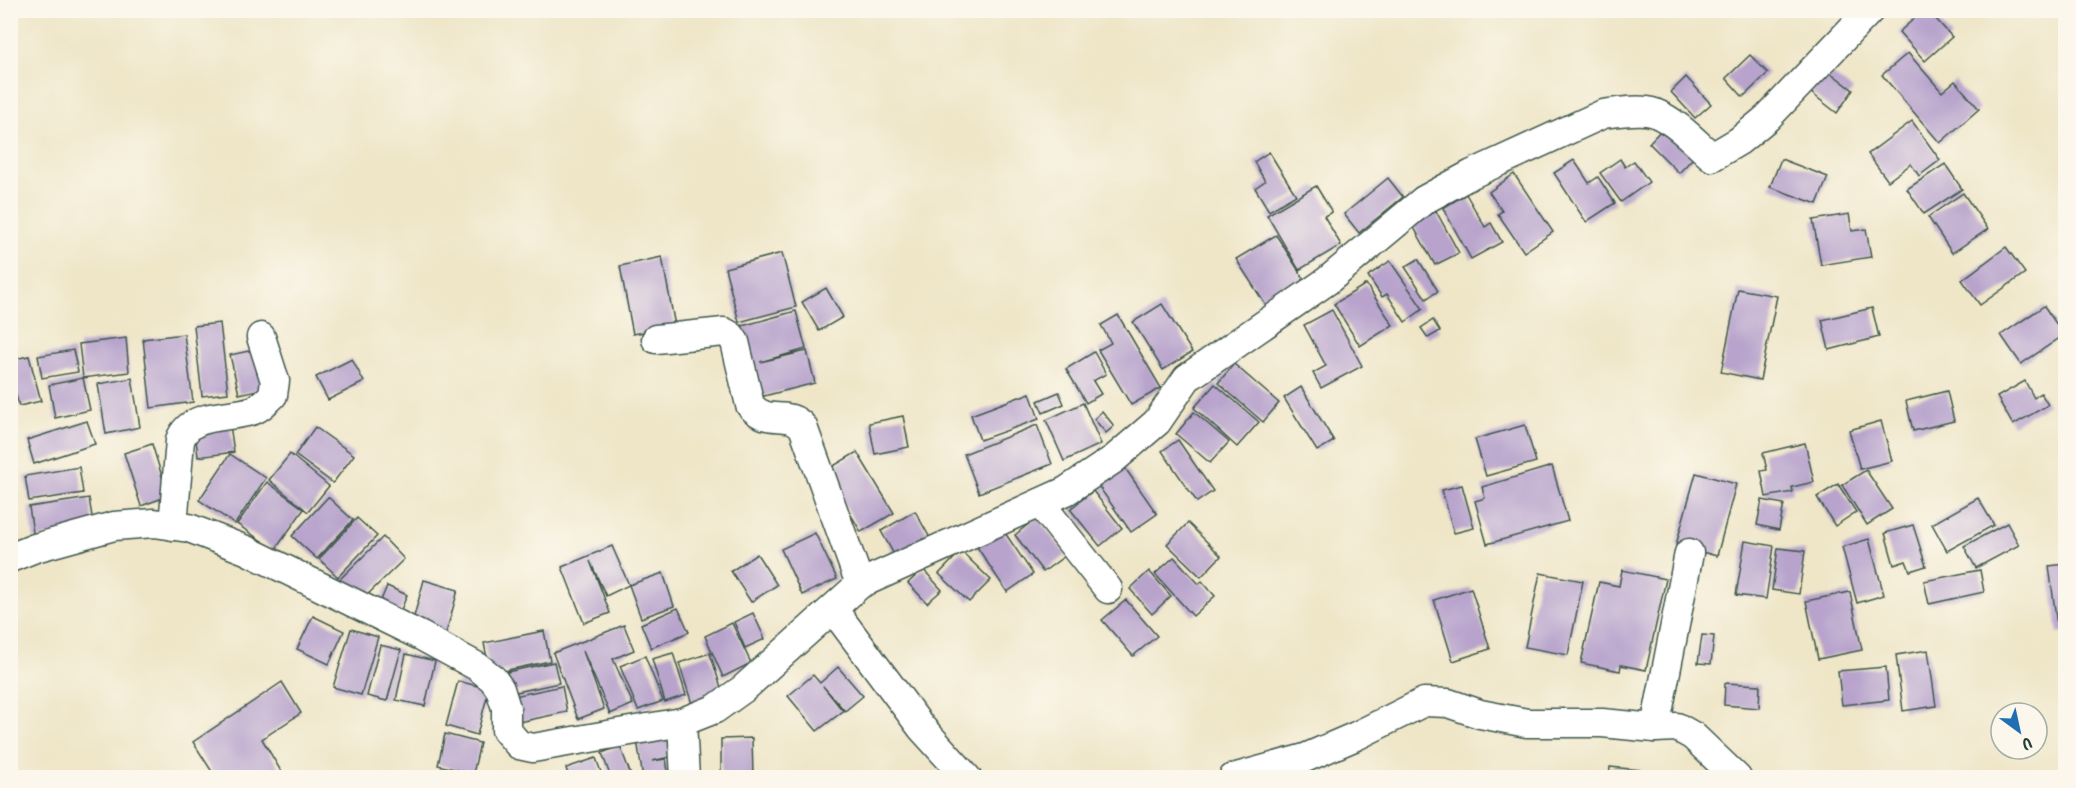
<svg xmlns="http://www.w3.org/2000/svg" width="2076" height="788" viewBox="0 0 2076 788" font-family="Kalam,sans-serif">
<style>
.building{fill:#b7a3cc}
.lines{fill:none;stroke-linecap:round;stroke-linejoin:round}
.street-casing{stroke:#3e564a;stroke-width:31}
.street{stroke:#fff;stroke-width:28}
</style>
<rect width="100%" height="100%" fill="#fbf7ec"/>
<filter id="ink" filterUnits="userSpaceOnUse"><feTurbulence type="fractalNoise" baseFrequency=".0167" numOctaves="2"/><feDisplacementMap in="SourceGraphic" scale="12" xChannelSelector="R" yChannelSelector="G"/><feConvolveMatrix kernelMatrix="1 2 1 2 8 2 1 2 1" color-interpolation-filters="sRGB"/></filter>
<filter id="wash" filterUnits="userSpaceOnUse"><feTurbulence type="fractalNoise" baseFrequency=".008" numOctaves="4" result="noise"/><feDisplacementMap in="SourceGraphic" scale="24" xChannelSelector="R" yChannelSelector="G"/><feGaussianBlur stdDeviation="1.35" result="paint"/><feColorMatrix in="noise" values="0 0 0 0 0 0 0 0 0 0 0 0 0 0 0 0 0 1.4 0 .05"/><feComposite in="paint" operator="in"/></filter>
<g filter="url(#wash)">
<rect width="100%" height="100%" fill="#efe6c8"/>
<g id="blocks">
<g class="building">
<path d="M1924 10H1928L1952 37 1925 61 1899 32Z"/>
<path d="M1908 53 1942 92 1955 81 1979 109 1940 143 1882 75Z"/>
<path d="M1750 55 1768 73 1743 97 1726 78Z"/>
<path d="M1822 66 1853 90 1837 113 1810 92Z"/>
<path d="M1686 77 1711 104 1695 118 1671 92Z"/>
<path d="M1912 121 1940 160 1919 176 1911 164 1888 181 1868 154Z"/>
<path d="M1664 127 1694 157 1679 173 1649 143Z"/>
<path d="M1269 152 1296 195 1269 211 1255 188 1265 181 1254 162Z"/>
<path d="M1620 159 1625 167 1634 161 1649 182 1621 202 1600 173Z"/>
<path d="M1781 159 1828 177 1817 204 1770 187Z"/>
<path d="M1574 160 1589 183 1598 177 1615 203 1586 222 1554 173Z"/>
<path d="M1945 164 1962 189 1924 214 1907 189Z"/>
<path d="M1514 174 1553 232 1524 252 1498 214 1502 211 1489 192Z"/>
<path d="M1388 178 1403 197 1359 233 1344 214Z"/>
<path d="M1316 186 1332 212 1324 216 1341 245 1299 270 1267 215Z"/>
<path d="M1963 193 1988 229 1952 253 1928 217Z"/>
<path d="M1466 194 1485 227 1491 223 1502 242 1471 259 1443 208Z"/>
<path d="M1436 211 1459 253 1435 265 1412 224Z"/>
<path d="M1849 214 1852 231 1866 229 1871 257 1821 265 1813 220Z"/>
<path d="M1276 235 1311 290 1272 315 1236 259Z"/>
<path d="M2006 247 2025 273 1980 305 1962 280Z"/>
<path d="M782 253 796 307 739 322 725 268Z"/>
<path d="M662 257 675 326 633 334 620 266Z"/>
<path d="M1418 259 1438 291 1426 299 1405 267Z"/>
<path d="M1390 261 1423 309 1405 322 1387 294 1382 297 1368 276Z"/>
<path d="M1366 284 1393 325 1360 346 1334 304Z"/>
<path d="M826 288 843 317 819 331 802 302Z"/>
<path d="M1738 289 1777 296 1760 380 1721 372Z"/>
<path d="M1162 304 1192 352 1163 370 1133 322Z"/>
<path d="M2044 306 2064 335 2021 364 2001 335Z"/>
<path d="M1872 308 1879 337 1829 350 1822 320Z"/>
<path d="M1332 310 1362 366 1321 388 1313 373 1326 366 1304 325Z"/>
<path d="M796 311 806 349 760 362 807 351 815 383 760 397 742 326Z"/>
<path d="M1118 315 1161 388 1131 405 1098 350 1111 343 1101 325Z"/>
<path d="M1433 320 1440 331 1428 338 1421 328Z"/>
<path d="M220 323 228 393 202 396 194 326Z"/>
<path d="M184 334 193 402 151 408 143 339Z"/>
<path d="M126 338 129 372 83 378 79 344Z"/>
<path d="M258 349 267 388 239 394 230 355Z"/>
<path d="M73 350 78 372 42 378 38 356Z"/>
<path d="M1094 352 1106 374 1093 381 1101 394 1086 403 1066 369Z"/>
<path d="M29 356 41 401 19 406 10 373V360Z"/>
<path d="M352 359 364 382 328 400 316 377Z"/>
<path d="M1234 364 1279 403 1263 422 1218 383Z"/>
<path d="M83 378 90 410 55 418 49 385Z"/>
<path d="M132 378 140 427 106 434 98 384Z"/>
<path d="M2025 381 2034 398 2041 393 2048 405 2013 425 1997 397Z"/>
<path d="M1215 384 1259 422 1237 447 1194 408Z"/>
<path d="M1301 387 1334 441 1317 451 1284 398Z"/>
<path d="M1947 391 1954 421 1913 431 1906 401Z"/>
<path d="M1059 392 1064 404 1043 413 1038 401Z"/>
<path d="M1030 393 1039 419 980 440 971 415Z"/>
<path d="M1083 403 1101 444 1064 461 1046 420Z"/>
<path d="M1102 411 1114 426 1106 433 1094 419Z"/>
<path d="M1194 412 1229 442 1210 463 1176 434Z"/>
<path d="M903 416 909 447 875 454 869 423Z"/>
<path d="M87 421 95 444 34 464 27 440Z"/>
<path d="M1881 421 1892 461 1860 469 1849 430Z"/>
<path d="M230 425 234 452 198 457 195 430Z"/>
<path d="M1037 425 1052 464 979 493 964 454Z"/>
<path d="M1525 425 1536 462 1486 476 1475 439Z"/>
<path d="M315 427 354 455 333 483 295 455Z"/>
<path d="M1178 440 1213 491 1197 502 1162 451Z"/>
<path d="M1805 443 1814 482 1792 487 1793 492 1766 497 1761 471 1767 470 1763 453Z"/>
<path d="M152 444 168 496 141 506 124 453Z"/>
<path d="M857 452 894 513 861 532 825 471Z"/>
<path d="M230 454 266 478 235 524 199 500Z"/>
<path d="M290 454 329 486 308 512 269 480Z"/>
<path d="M1123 465 1157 514 1131 532 1097 484Z"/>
<path d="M1552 466 1568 521 1487 544 1475 501 1485 498 1482 487Z"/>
<path d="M79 467 83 493 29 501 25 476Z"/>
<path d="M1866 470 1892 509 1867 525 1842 485Z"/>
<path d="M1696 473 1736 484 1717 556 1676 545Z"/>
<path d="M267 482 304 509 275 550 237 524Z"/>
<path d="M1838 484 1856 512 1835 526 1817 497Z"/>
<path d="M1462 485 1474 528 1454 533 1442 490Z"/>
<path d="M1093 491 1122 528 1100 546 1070 509Z"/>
<path d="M328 497 353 520 317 559 292 536Z"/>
<path d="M89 498 94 529 34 539 29 507Z"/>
<path d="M1978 498 1994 525 1947 551 1932 524Z"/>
<path d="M1762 500 1784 504 1779 530 1757 525Z"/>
<path d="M915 511 930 538 896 558 881 531Z"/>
<path d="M1037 517 1066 555 1043 572 1015 535Z"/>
<path d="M357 518 377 536 338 577 319 559Z"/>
<path d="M1188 523 1221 556 1201 577 1167 544Z"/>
<path d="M2007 523 2019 545 1976 568 1964 546Z"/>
<path d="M1913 525 1926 566 1910 571 1906 561 1894 565 1885 533Z"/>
<path d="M1001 527 1033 574 1007 592 975 544Z"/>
<path d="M815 533 837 579 802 595 781 549Z"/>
<path d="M383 537 404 559 361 601 339 580Z"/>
<path d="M1869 539 1884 595 1857 603 1842 547Z"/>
<path d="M1745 541 1774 546 1766 599 1736 595Z"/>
<path d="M612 546 629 585 606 596 590 561 610 613 584 623 562 567Z"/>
<path d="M1778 548 1805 551 1799 594 1772 590Z"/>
<path d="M961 551 991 580 969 602 939 574Z"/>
<path d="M757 554 777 585 751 602 731 571Z"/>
<path d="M1174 557 1199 584 1202 581 1215 596 1193 616 1155 574Z"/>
<path d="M2066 564V632L2058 633 2049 566Z"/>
<path d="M923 569 942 590 927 603 908 583Z"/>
<path d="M1622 570 1666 579 1646 670 1621 665 1620 671 1581 663 1599 582 1619 586Z"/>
<path d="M1980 570 1984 592 1929 604 1924 581Z"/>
<path d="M1149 571 1171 596 1152 614 1130 589Z"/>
<path d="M663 573 674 606 641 618 629 585Z"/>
<path d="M1540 573 1583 581 1568 655 1525 647Z"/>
<path d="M424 580 458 590 446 633 412 624Z"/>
<path d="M387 586 407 595 397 620 376 612Z"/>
<path d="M1471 588 1490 649 1453 661 1434 600Z"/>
<path d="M1850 592 1862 650 1818 659 1806 601Z"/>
<path d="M1126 600 1157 636 1133 656 1102 620Z"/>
<path d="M678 608 689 632 651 648 641 624Z"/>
<path d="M753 613 765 639 745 648 734 622Z"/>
<path d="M313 616 344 631 329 664 297 649Z"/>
<path d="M732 623 751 663 723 677 705 636Z"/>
<path d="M624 625 634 650 613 659 633 704 610 714 583 651 604 709 578 719 553 653Z"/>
<path d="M351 629 378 637 361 695 333 687Z"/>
<path d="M544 631 550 661 490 674 484 643Z"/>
<path d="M1702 635 1714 636 1711 664 1698 663Z"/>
<path d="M380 645 401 650 387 701 367 696Z"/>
<path d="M1928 650 1936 706 1903 711 1896 655Z"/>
<path d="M673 653 686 695 665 702 652 659Z"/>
<path d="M710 653 723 694 692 704 679 663Z"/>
<path d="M406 654 435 661 425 706 396 700Z"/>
<path d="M645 656 663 701 638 710 620 666Z"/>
<path d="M554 662 559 683 512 693 507 672Z"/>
<path d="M838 667 863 696 845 711 823 686 843 711 817 731 788 696 813 675 820 683Z"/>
<path d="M1886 667 1889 700 1842 705 1838 671Z"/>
<path d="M458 681 489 689 477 735 446 726Z"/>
<path d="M282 682 301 713 262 739 285 778H216L193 742Z"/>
<path d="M1725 683 1760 685 1759 708 1724 705Z"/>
<path d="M562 686 567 712 519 722 514 696Z"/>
<path d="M445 734 480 743 473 774 438 765Z"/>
<path d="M670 734 674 756 652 761 666 759 669 778H643L637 740Z"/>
<path d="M752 738 753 778H721V739Z"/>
<path d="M620 746 632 778H611L602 753Z"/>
<path d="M596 758 603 778H569L566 768Z"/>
<path d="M1610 767 1640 770 1639 778H1609Z"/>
</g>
</g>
</g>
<g filter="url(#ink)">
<use href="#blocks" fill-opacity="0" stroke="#3e564a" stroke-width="1.5"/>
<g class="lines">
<g class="street-casing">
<g id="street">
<path d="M656 339 724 332 731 336 735 342 750 405C768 427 787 408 803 427L860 584"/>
<path d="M1040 503 1108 589"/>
<path d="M173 526 180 440C191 411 230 419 254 410 261 407 268 400 273 395L275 381 261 337"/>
<path d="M10 558 35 548 114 526 154 523 189 528 246 550 421 636 478 667 493 679 500 689 506 708V730L519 745 533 748 682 722 715 709 743 689 860 584 1066 491 1114 459 1157 422 1187 378 1327 281 1424 200 1472 174 1603 114C1617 112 1642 108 1655 113 1677 122 1695 142 1712 157L1739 141 1767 118 1870 10"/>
<path d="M833 609 921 727 967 778"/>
<path d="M682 722 685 778"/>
<path d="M1655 728 1689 553"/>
<path d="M1233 778 1305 758 1356 736 1424 702 1448 703 1480 714 1527 723H1602L1655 728 1677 727 1693 736 1737 778"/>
</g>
</g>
<use href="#street" class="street"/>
</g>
</g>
<rect width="2076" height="788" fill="none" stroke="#fbf7ec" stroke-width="36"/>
<g transform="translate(2019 731) rotate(147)"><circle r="28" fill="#fbf7ec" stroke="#a3ada2" stroke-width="1.5"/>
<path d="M0-4.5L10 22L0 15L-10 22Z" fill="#1f6fb2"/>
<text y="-9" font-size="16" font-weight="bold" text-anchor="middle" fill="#1f3d34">U</text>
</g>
</svg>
